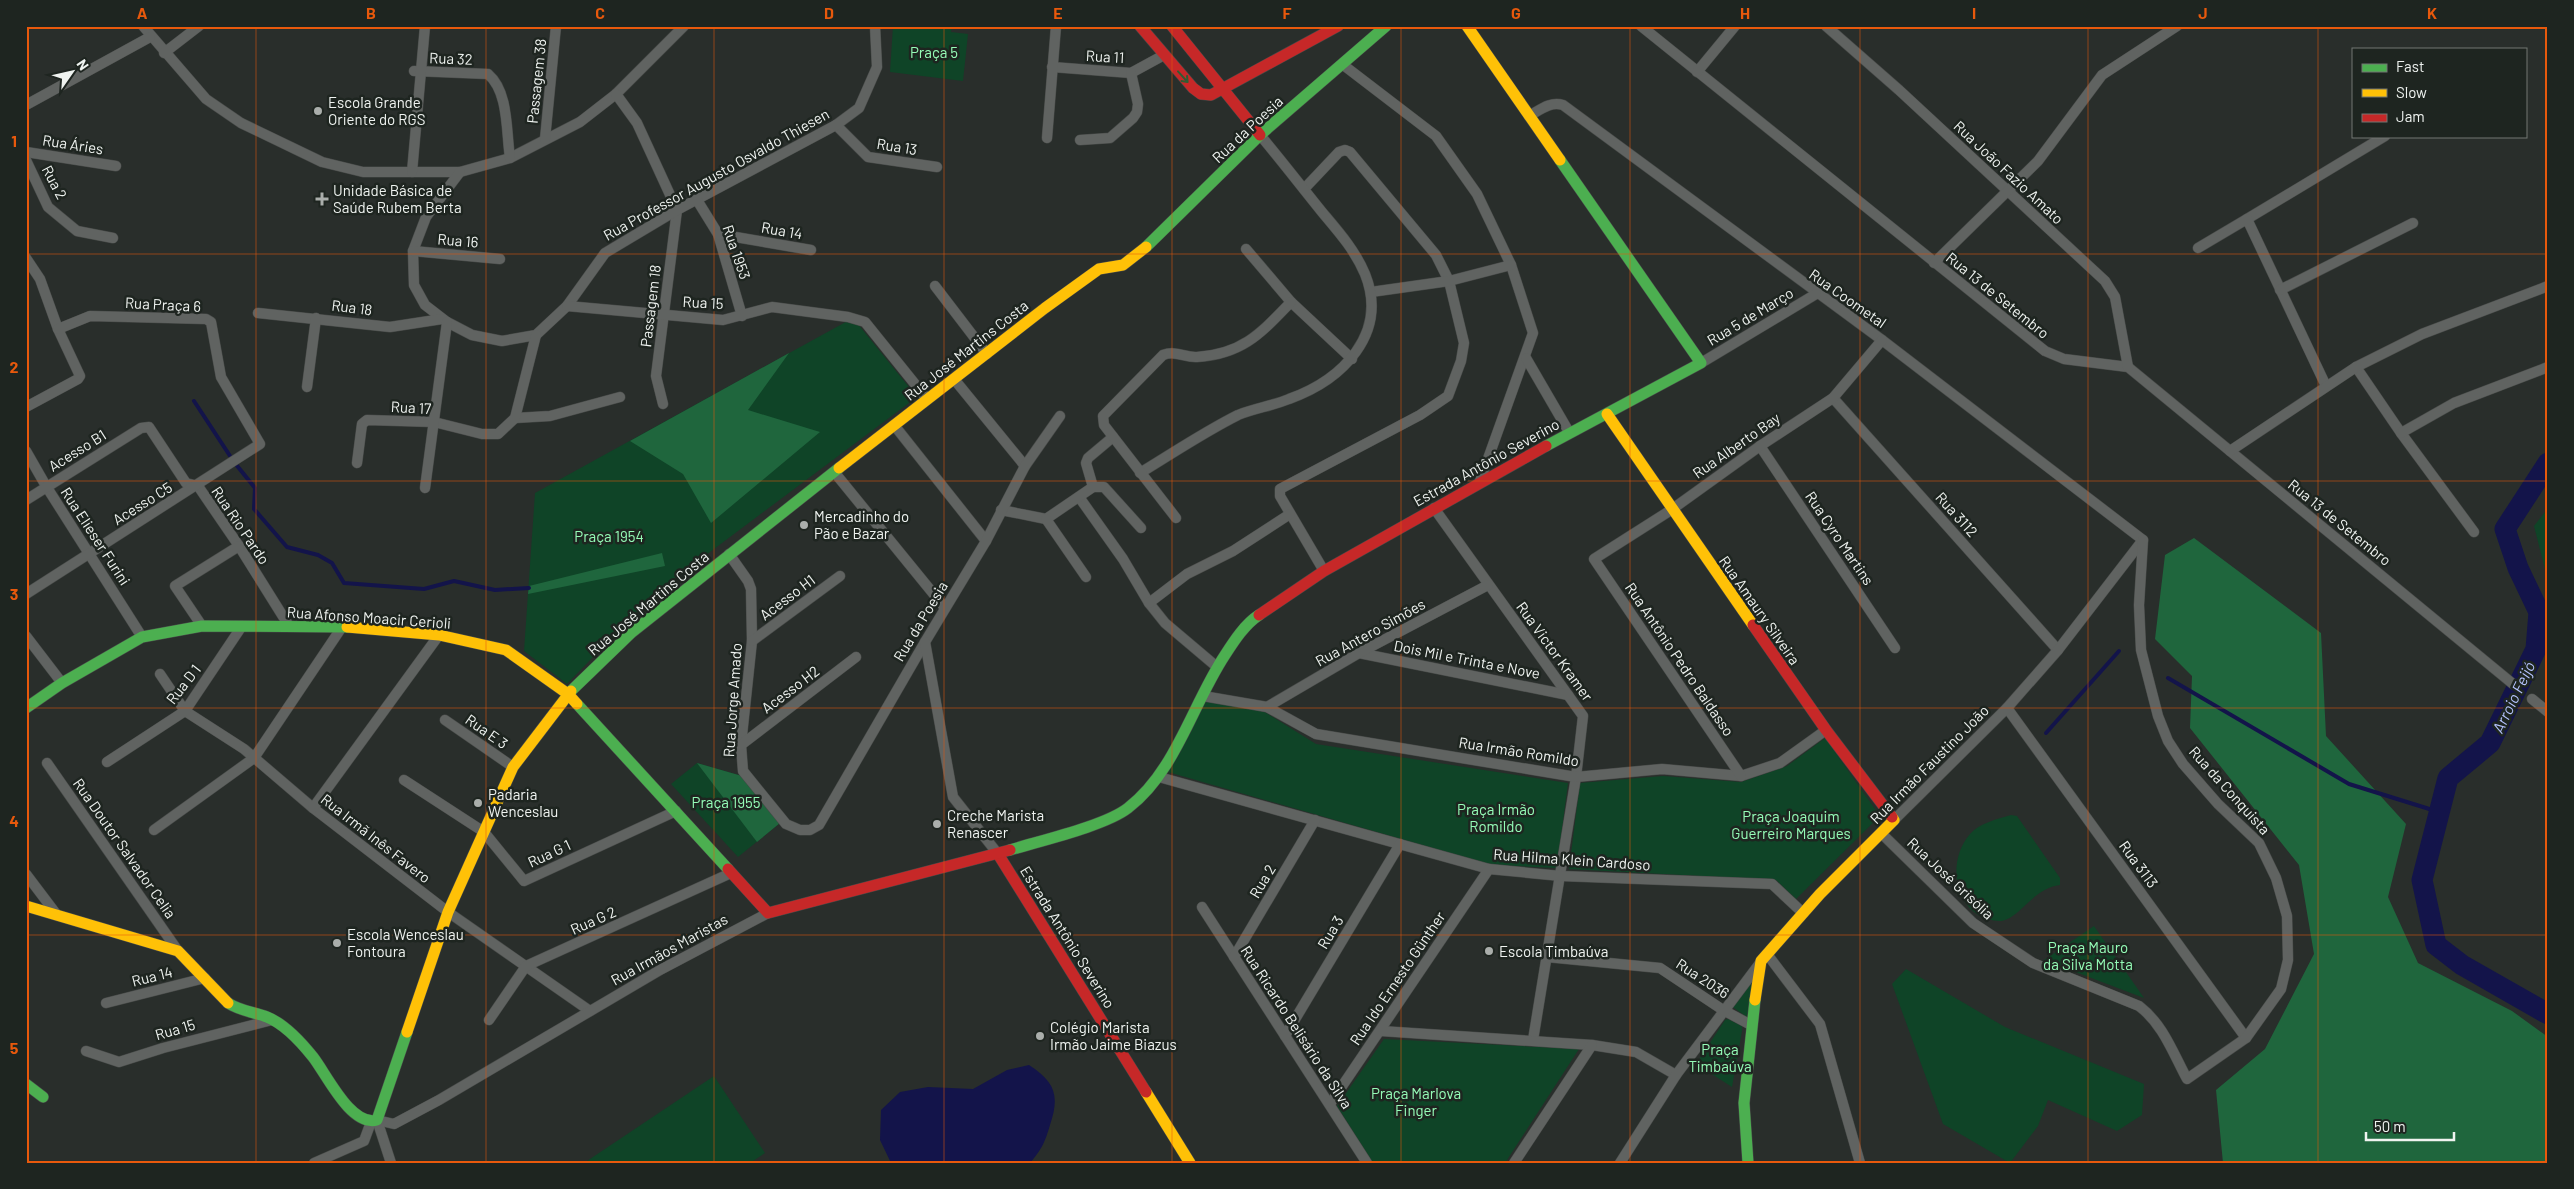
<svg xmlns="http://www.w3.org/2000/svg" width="2574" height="1189" viewBox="0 0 2574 1189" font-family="Barlow,sans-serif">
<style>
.green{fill:#0f4427}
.forest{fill:#1f663d}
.water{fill:#13144a}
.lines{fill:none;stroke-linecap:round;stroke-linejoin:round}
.stream{stroke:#13144a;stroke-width:4}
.river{stroke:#13144a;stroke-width:21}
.street-casing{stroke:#474a48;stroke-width:11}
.fast-casing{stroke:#474a48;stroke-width:12}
.slow-casing{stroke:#474a48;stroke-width:12}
.jam-casing{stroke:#474a48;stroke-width:12}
.street{stroke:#606361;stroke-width:10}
.fast{stroke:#4caf50;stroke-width:11}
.slow{stroke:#ffc107;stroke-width:11}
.jam{stroke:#c62828;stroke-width:11}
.oneway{stroke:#305c33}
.grid{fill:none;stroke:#e8590c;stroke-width:1;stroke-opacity:0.55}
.poi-dot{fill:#aaaeab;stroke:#1e2520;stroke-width:2}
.labels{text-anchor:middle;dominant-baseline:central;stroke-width:5;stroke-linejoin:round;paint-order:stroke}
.park-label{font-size:15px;fill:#95fcb7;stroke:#1e2520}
.street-label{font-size:15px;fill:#eff3f0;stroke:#1e2520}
.poi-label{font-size:15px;fill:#eff3f0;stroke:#1e2520;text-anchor:start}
.water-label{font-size:16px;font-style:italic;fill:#b4c2fc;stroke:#1e2520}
.neatline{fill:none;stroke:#e8590c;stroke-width:2}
.grid-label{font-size:16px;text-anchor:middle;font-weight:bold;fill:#e8590c}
</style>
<rect width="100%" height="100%" fill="#292e2b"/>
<g class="green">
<path d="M893 26H952L951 32 968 34 963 81 890 72Z"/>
<path d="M853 318 917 397 654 594 567 684 524 651 535 493Z"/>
<path d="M2548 508V581L2534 526Z"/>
<path d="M1205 701 1260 709 1316 744 1568 783 1557 868 1491 865 1168 772Z"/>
<path d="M1825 738 1880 816 1796 899 1776 880 1569 869 1580 783 1663 776 1741 782 1787 766Z"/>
<path d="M697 763 742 776 780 823 738 857 671 784Z"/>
<path d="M2011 815 2017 816 2060 878V885C2032 888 2019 921 1999 921 1956 919 1944 864 1970 834 1979 823 1998 819 2011 815Z"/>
<path d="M2094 926 2144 998 2044 960Z"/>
<path d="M1906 969 2005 1027 2144 1084 2142 1115 2117 1131 2048 1100 2038 1126 2010 1163 1943 1124 1892 984Z"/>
<path d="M1756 974 1747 1017 1731 1006Z"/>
<path d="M1728 1019 1742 1026V1031L1732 1087 1696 1064 1725 1020Z"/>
<path d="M1384 1039 1579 1049 1505 1163H1373L1337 1106Z"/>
<path d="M714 1076 765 1153 750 1163H584Z"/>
</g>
<g class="forest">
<path d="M789 353 748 410 820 432 711 523 683 474 630 441Z"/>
<path d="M2194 538 2321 633 2326 736 2406 824 2388 897 2418 963 2512 1011 2548 1037V1163H2223L2216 1090 2265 1049 2314 954 2299 865 2190 728 2192 676 2155 639 2165 555Z"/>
<path d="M662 553 665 566 528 594 529 586Z"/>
<path d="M697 763 742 776 780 823 757 842Z"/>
</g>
<path class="water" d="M1029 1065C1055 1082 1060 1095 1050 1125 1045 1142 1042 1149 1030 1163H891L880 1140 881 1110 900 1092 928 1087 973 1089 1007 1070Z"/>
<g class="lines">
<g class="stream">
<path d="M194 401 234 462 255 488 254 509 287 547 318 555 332 563 344 583 424 589 454 581 495 590 529 588"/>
<path d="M2168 678 2349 784 2439 812"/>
<path d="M2046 733 2119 651"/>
</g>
<path class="river" d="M2548 463 2505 529 2518 568 2539 612 2536 649 2490 743 2448 778 2422 880 2436 945 2462 965 2548 1014"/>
<g class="street-casing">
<g id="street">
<path d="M143 26 206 99 241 123 322 162 363 172H460L510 158 580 122 616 94 684 26"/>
<path d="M1641 26 2045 351 2064 359 2128 367 2513 684"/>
<path d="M1826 26 1899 90 2105 281 2115 297 2128 367"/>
<path d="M164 53 199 26"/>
<path d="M1342 64 1436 136 1477 194 1511 265 1533 333 1480 481"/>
<path d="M1052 67 1131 73 1164 55"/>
<path d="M414 71 488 74C509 92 506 131 510 158"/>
<path d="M1697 72 1735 26"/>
<path d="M616 94 637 123 677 210 656 376 663 404"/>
<path d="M26 105 150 37"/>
<path d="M1529 116C1540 110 1550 101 1563 105L1882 340 2143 540"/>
<path d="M836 125 868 157 937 167"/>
<path d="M1047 138 1056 26"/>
<path d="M545 139 556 26"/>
<path d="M1080 140 1110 138 1133 118 1137 112 1138 104 1131 73"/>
<path d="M26 152 116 166"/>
<path d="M26 160 48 207 77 231 113 238"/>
<path d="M412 172 425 26"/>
<path d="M460 172 426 217 413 251 414 285 425 305 447 322 472 335 502 341 536 335 567 306 605 253 677 210 836 125 859 108 877 67 875 26"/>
<path d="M1304 189 1339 152 1345 150 1350 152 1436 255 1449 281 1464 343 1461 361 1448 396 1420 415 1280 489V496L1324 571"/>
<path d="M697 200 718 234 742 316"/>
<path d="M2247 219 2385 136"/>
<path d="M718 234 811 250"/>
<path d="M2198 248 2247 219 2326 386"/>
<path d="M1246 249 1291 302 1352 359"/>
<path d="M413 251 500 259"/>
<path d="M26 258 40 279 58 329 80 376 78 379 26 407"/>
<path d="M1934 263 2038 161 2102 75 2177 26"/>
<path d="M935 286 987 354"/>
<path d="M2280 290 2413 223"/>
<path d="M1371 292 1449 281 1511 265"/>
<path d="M567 306 723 320 772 307 848 317 865 322 927 399"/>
<path d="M258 313 390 327 442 319"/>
<path d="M1526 358 1569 432"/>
<path d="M1701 363 1816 294"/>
<path d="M2356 367 2401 433 2474 532"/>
<path d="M954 379 1025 466"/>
<path d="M307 387 316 318"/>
<path d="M1833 398 2058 650"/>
<path d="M515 418 550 416 620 397"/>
<path d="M894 425 986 541"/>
<path d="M2401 433 2454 403 2548 367"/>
<path d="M1760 446 1895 648"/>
<path d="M26 451 46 486 142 637"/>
<path d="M2230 451 2356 367 2422 334 2548 286"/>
<path d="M357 463 362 424 367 420 434 422 482 434H498L515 418 536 335"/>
<path d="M835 473 945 608"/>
<path d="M1140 473C1173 453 1204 432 1238 415 1255 408 1272 406 1289 399 1342 380 1389 334 1365 274 1355 250 1338 231 1322 212 1301 186 1281 160 1260 135"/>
<path d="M1093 487 1086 463 1088 458 1113 437"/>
<path d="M425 488 447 322"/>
<path d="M1079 497 1123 559 1149 603 1165 623 1217 667"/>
<path d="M26 500 141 428 149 427 186 483 198 486 239 546 289 626"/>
<path d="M1434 508 1583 716 1576 777 1533 1040"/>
<path d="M1001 510 1046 519 1093 487H1104L1141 528"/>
<path d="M1176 518 1104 425 1103 416 1163 355C1176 350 1185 358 1197 357 1243 354 1261 333 1291 302"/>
<path d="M1046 519 1086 577"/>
<path d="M729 554 748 581 751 589 752 641 741 745 743 771 786 824 800 830H810L819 825 925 642 986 541 1025 466 1060 416"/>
<path d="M26 594 260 444 221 377 211 322 206 319 90 316 58 329"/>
<path d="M1149 603 1187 574 1233 551 1290 514"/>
<path d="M202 626 175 586 239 546"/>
<path d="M26 636 62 683"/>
<path d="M752 641 840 576"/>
<path d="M925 642 953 797 998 854"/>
<path d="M1359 653 1568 695"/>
<path d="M160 674 185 711 244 749 313 808 448 912 590 1011"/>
<path d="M1203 696 1267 707 1316 734 1576 777 1662 769 1741 776 1780 763 1826 730"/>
<path d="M2532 699 2548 712"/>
<path d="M1267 707 1359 653 1488 585"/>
<path d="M2007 708 2246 1038"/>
<path d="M445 720 513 767"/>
<path d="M741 745 856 657"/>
<path d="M107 762 185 711 242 626"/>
<path d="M47 763 178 951"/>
<path d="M1741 776 1594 559 1671 510 1760 446 1833 398 1882 340"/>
<path d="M1159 777 1489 869 1561 876 1772 884 1803 913"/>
<path d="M404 780 484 832 524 881 676 811"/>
<path d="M313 808 439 635"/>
<path d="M1894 820 2007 708 2058 650 2142 541"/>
<path d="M154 830 254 758 342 627"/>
<path d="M1881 833 1973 923 2033 963 2139 1006C2163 1024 2173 1053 2187 1079L2246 1038 2281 989 2288 960 2287 916 2276 878 2259 843 2218 804 2183 764 2168 741 2158 716 2141 650 2139 605 2143 540"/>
<path d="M26 874 57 915"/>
<path d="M1202 907 1367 1163"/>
<path d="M1767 954 1820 1024 1860 1163"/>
<path d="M1234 957 1315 820"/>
<path d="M1547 957 1660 968 1723 1010 1751 1025"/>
<path d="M106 1003 205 978"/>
<path d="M489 1020 526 966 731 873"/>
<path d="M1381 1031 1592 1045 1636 1052 1676 1075"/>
<path d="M1285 1036 1400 844"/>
<path d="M86 1051 119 1062 163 1048 272 1020"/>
<path d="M1330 1104 1489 869"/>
<path d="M377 1120 394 1124 439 1100 660 970 768 913"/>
<path d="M377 1120 391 1163"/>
<path d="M314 1163 364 1141 371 1122"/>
<path d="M1514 1163 1592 1045"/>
<path d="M1620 1163 1676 1075 1760 963"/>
</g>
</g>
<g class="fast-casing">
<g id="fast">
<path d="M1146 247 1260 135 1386 26"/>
<path d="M1546 446 1701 363 1560 160"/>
<path d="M571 691 631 633 839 468"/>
<path d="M577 704 728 869"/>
<path d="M26 708 62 683 142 637 202 626 347 627"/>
<path d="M1010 850C1039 841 1105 826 1128 808 1176 771 1192 705 1225 655 1234 641 1245 624 1259 615"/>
<path d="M228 1003C240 1011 254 1012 267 1017 285 1024 301 1042 313 1057 327 1075 351 1127 377 1120L407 1032"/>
<path d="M26 1084 43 1097"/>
<path d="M1748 1163 1744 1103 1755 1000"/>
</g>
</g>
<g class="slow-casing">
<g id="slow">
<path d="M1467 26 1560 160"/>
<path d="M1607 414 1753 625"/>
<path d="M839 468 1045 308 1099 269 1123 265 1146 247"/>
<path d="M347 627 439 635 506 650 568 694 577 704"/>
<path d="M26 906 178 951 228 1003"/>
<path d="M1755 1000 1761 961 1820 894 1894 820 1892 817"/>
<path d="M407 1032 448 912 513 767 571 691"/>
<path d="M1146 1092 1190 1163"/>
</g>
</g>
<g class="jam-casing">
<g id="jam">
<path d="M1140 26 1193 88 1201 94 1211 95 1338 26"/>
<path d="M1172 26 1260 135"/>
<path d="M1259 615 1324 571 1546 446"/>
<path d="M1753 625 1826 730 1892 817"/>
<path d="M998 854 1146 1092"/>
<path d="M728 869 768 913 1010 850"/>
</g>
</g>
<use href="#street" class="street"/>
<use href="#fast" class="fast"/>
<use href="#slow" class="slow"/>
<use href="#jam" class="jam"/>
</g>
<defs><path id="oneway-shaft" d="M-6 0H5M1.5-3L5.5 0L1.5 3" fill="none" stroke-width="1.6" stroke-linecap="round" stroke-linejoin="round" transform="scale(1.25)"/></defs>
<use class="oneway" href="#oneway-shaft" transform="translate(1183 77) rotate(48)"/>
<path class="grid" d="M256 26V1163M486 26V1163M714 26V1163M944 26V1163M1172 26V1163M1401 26V1163M1630 26V1163M1860 26V1163M2088 26V1163M2318 26V1163M26 254H2548M26 481H2548M26 708H2548M26 935H2548"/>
<g class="poi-dot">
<circle cx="318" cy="111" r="5"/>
<path d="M319.5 191.5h5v5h5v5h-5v5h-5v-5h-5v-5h5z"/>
<circle cx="804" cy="525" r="5"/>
<circle cx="478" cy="803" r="5"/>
<circle cx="937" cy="824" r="5"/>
<circle cx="337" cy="943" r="5"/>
<circle cx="1489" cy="951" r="5"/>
<circle cx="1040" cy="1036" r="5"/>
</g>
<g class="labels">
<g class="park-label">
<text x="934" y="52">Praça 5</text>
<text x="609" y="536">Praça 1954</text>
<text x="726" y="802">Praça 1955</text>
<text x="1496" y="809">Praça Irmão<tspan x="1496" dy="17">Romildo</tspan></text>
<text x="1791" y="816">Praça Joaquim<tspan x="1791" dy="17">Guerreiro Marques</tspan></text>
<text x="2088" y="947">Praça Mauro<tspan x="2088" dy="17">da Silva Motta</tspan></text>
<text x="1720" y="1049">Praça<tspan x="1720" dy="17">Timbaúva</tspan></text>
<text x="1416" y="1093">Praça Marlova<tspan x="1416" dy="17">Finger</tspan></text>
</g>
<g class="street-label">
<text transform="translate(1105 56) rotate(3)">Rua 11</text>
<text transform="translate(451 58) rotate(2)">Rua 32</text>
<text transform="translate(536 81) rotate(-84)">Passagem 38</text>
<text transform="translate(1247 129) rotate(-43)">Rua da Poesia</text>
<text transform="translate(73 144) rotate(9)">Rua Áries</text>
<text transform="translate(897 146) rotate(9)">Rua 13</text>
<text transform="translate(2009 172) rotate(43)">Rua João Fazio Amato</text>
<text transform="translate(716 174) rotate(-29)">Rua Professor Augusto Osvaldo Thiesen</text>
<text transform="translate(55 182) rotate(62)">Rua 2</text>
<text transform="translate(782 230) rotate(10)">Rua 14</text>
<text transform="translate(458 240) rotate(5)">Rua 16</text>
<text transform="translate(737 252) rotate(71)">Rua 1953</text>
<text transform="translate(1998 295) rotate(39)">Rua 13 de Setembro</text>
<text transform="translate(1848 298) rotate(35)">Rua Coometal</text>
<text transform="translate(703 302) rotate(3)">Rua 15</text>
<text transform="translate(163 304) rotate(3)">Rua Praça 6</text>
<text transform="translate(650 306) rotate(-83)">Passagem 18</text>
<text transform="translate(352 307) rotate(7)">Rua 18</text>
<text transform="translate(1750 316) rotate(-31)">Rua 5 de Março</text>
<text transform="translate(966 350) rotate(-38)">Rua José Martins Costa</text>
<text transform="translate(411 407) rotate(3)">Rua 17</text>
<text transform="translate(1736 445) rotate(-35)">Rua Alberto Bay</text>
<text transform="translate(77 450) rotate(-32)">Acesso B1</text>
<text transform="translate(1486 462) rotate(-29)">Estrada Antônio Severino</text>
<text transform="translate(142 503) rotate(-32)">Acesso C5</text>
<text transform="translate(1957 514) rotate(48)">Rua 3112</text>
<text transform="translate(2340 522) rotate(39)">Rua 13 de Setembro</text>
<text transform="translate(241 525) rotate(56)">Rua Rio Pardo</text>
<text transform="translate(96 536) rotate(57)">Rua Elieser Furini</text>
<text transform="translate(1840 538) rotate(56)">Rua Cyro Martins</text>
<text transform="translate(787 597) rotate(-37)">Acesso H1</text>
<text transform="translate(648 603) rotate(-40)">Rua José Martins Costa</text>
<text transform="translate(1760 610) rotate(55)">Rua Amaury Silveira</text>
<text transform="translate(369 617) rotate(4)">Rua Afonso Moacir Cerioli</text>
<text transform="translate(920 621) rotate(-59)">Rua da Poesia</text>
<text transform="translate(1370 632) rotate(-29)">Rua Antero Simões</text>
<text transform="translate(1555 651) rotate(54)">Rua Victor Kramer</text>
<text transform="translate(1467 659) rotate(11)">Dois Mil e Trinta e Nove</text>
<text transform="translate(1680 659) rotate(56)">Rua Antônio Pedro Baldasso</text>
<text transform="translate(183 684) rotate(-52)">Rua D 1</text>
<text transform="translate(790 689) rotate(-37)">Acesso H2</text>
<text transform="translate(732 700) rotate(-86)">Rua Jorge Amado</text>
<text transform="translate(487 731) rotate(35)">Rua E 3</text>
<text transform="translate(1519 751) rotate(9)">Rua Irmão Romildo</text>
<text transform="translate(1929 764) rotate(-45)">Rua Irmão Faustino João</text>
<text transform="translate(2230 790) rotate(48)">Rua da Conquista</text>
<text transform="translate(376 838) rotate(38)">Rua Irmã Inês Favero</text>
<text transform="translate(125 848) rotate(55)">Rua Doutor Salvador Celia</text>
<text transform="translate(549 853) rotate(-25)">Rua G 1</text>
<text transform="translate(1572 859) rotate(4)">Rua Hilma Klein Cardoso</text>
<text transform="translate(2139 864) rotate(54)">Rua 3113</text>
<text transform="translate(1951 878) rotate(43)">Rua José Grisólia</text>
<text transform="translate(1262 881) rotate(-59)">Rua 2</text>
<text transform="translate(593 920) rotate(-24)">Rua G 2</text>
<text transform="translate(1330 932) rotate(-59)">Rua 3</text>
<text transform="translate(1068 937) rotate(58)">Estrada Antônio Severino</text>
<text transform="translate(669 949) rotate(-29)">Rua Irmãos Maristas</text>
<text transform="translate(152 976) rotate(-14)">Rua 14</text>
<text transform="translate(1397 978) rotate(-56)">Rua Ido Ernesto Günther</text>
<text transform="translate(1703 978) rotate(33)">Rua 2036</text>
<text transform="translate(1297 1027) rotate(57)">Rua Ricardo Belisário da Silva</text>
<text transform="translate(175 1029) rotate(-16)">Rua 15</text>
</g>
<g class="poi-label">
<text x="328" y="102">Escola Grande<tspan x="328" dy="17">Oriente do RGS</tspan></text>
<text x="333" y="190">Unidade Básica de<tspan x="333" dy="17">Saúde Rubem Berta</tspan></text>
<text x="814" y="516">Mercadinho do<tspan x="814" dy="17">Pão e Bazar</tspan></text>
<text x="488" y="794">Padaria<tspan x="488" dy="17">Wenceslau</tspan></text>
<text x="947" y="815">Creche Marista<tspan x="947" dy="17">Renascer</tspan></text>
<text x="347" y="934">Escola Wenceslau<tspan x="347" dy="17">Fontoura</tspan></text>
<text x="1499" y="951">Escola Timbaúva</text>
<text x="1050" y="1027">Colégio Marista<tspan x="1050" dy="17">Irmão Jaime Biazus</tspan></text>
</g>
<g class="water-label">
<text transform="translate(2513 697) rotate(-64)">Arroio Feijó</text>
</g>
</g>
<rect width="2574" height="1189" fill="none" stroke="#1e2520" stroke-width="55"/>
<rect x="2352" y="48" width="175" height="90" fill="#1e2520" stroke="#727773"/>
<rect x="2362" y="64" width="25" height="8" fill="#4caf50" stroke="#727773"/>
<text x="2396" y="72" font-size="15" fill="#eff3f0">Fast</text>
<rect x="2362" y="89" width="25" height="8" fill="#ffc107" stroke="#727773"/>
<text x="2396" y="98" font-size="15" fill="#eff3f0">Slow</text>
<rect x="2362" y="114" width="25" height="8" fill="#c62828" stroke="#727773"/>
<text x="2396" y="122" font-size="15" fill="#eff3f0">Jam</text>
<g transform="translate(72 72) rotate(56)" stroke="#1e2520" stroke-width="4" paint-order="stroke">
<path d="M0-4L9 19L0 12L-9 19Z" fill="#eff3f0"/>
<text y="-8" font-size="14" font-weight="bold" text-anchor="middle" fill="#eff3f0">N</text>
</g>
<path d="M2366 1132v8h88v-8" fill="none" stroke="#eff3f0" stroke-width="2.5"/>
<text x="2374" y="1132" font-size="15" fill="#eff3f0" stroke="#1e2520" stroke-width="4" paint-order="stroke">50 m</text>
<rect x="28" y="28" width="2518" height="1134" class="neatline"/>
<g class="grid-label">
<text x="142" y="19">A</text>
<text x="371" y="19">B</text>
<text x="600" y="19">C</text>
<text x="829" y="19">D</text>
<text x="1058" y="19">E</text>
<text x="1287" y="19">F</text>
<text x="1516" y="19">G</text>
<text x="1745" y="19">H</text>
<text x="1974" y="19">I</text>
<text x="2203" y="19">J</text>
<text x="2432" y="19">K</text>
<text x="14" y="147">1</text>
<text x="14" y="373">2</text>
<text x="14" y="600">3</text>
<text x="14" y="827">4</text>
<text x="14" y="1054">5</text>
</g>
</svg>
